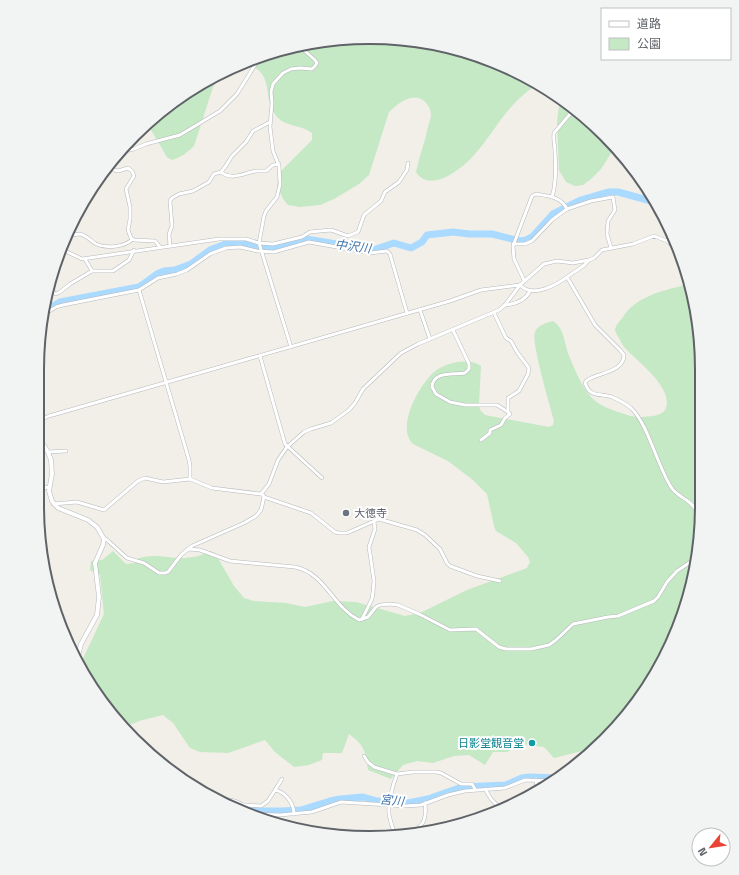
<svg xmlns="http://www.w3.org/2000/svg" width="739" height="875" viewBox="0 0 739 875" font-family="'Titillium Web','Noto Sans JP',sans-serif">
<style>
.green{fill:#c5e8c5}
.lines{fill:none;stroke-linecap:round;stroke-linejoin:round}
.river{stroke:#aadaff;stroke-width:7}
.street-casing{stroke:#b5b8bc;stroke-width:4}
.secondary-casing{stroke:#b6babf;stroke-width:5}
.street{stroke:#fff;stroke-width:3}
.secondary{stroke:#fff;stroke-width:4}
.worship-dot{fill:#6b7280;stroke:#fff;stroke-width:1.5}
.culture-dot{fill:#0f9aa8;stroke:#fff;stroke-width:1.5}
.labels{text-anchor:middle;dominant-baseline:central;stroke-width:4;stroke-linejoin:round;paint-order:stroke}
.worship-label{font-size:11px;fill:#5b616d;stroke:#fff;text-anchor:start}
.culture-label{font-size:11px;fill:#0d838f;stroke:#fff;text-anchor:end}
.water-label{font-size:12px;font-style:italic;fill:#4174aa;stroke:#fff}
.rim{fill:none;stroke:#5f6368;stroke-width:2}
</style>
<rect width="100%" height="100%" fill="#f1efe8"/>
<g class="green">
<path d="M370 37 435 43 497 62 538 85C529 89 519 98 512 106 498 121 488 140 474 155 462 169 430 194 416 172 419 157 425 142 428 127 429 123 431 118 431 115 431 107 426 101 419 98 408 95 396 105 389 112L369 175 359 184 334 199 320 205 300 207 288 205 283 199 277 186 279 173 312 140V133C302 125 287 127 278 118 259 98 279 70 241 63L305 43Z"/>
<path d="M219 77 213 87 194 146C188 152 180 158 172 160L167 157 147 123 150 120Z"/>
<path d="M560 98 605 135 615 147 601 169 591 179 583 185 575 186 566 182 559 170 557 122Z"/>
<path d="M689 284 696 304 702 369 701 527 684 612 657 672 619 725 602 740 598 739 582 751 554 758 544 747 522 744 507 752H493L485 765 469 755 454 756 433 763 417 761 403 765 391 779 368 770C365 750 365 746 349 734L342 753H323L322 760 309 765 294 767 275 752 265 740 228 753 200 752 190 748 173 723 163 715 139 721 123 728 119 725 80 665 104 614 100 575 90 570 91 561 102 560 113 551 126 564 135 563 137 559C152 553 166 558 182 558 192 558 201 556 210 551L215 553 234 586 244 598 254 601 286 603 305 607 333 601 356 602 405 616 420 613 467 590 522 570 527 568 530 562 528 557 516 543 496 531 494 526 487 494 473 480 448 461 413 444C396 428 418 387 433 373 444 363 468 357 481 366L479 404 480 410 485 415 549 427 553 425 554 421C550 405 531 343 535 332 538 325 546 323 553 321 564 328 564 341 568 353 573 366 582 388 592 398 599 405 609 409 618 412 627 415 633 417 642 417 650 416 662 417 666 408 673 387 637 361 625 348 622 345 621 341 619 338 617 335 615 332 615 329 616 325 621 320 623 317 637 295 666 290 689 284Z"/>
</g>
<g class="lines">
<g class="river">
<path d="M45 311 60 302 139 287 157 274 164 271 175 270 191 264 210 250 228 243 246 244 263 248H274L306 239 373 250 394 243 411 248 422 242 427 235 453 232 469 234H492L520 241 526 240 532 237 553 214 581 200 608 192H618L655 202"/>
<path d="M225 803 260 811H281L301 810 330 801 340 799 363 797 377 801 408 803 428 799 462 787 506 785 522 778 529 777 559 778"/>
</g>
<g class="street-casing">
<g id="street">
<path d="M120 152 134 149 146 144 180 135 220 111 237 94 260 57"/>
<path d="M113 159 112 167 114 170 118 171 128 168 132 171 134 176 126 189 130 207V219L128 230 131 238 134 240 155 241 160 247"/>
<path d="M221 172C232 181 244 173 256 171 259 171 263 171 266 171L273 165 279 164"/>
<path d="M552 197C556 184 556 166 555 152 555 146 553 139 554 133L570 114"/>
<path d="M67 237C71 235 75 234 80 234 86 235 91 241 96 244 107 249 124 247 133 239"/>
<path d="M670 243 676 240"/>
<path d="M513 244H525L532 241 552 220 567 209 591 201 613 197 615 210 608 221 607 234 611 248"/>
<path d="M170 246 169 234 172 226 170 201 172 198 179 194 193 191 209 182 214 174 221 172 225 167 232 156 246 142 253 131 270 122"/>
<path d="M63 250 82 259 219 239H246L259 243 273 244 302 237 310 232 331 230 348 236 358 232 364 215 381 201 385 192 399 182 407 170 408 163"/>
<path d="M85 259 92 271"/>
<path d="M567 277 595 325 620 350 624 355C624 372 598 373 587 380L585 383C590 398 600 393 612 397 619 400 626 404 631 408 648 424 657 465 671 487 675 494 683 497 689 502 694 506 698 512 701 516"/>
<path d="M524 280 514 259 513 246 532 196 536 194C549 196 561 197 567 209"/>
<path d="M520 285C533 299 558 284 570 275 579 268 581 270 589 260"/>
<path d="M52 287 54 293 56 294 60 292 70 284 92 271H113L129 260 134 250"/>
<path d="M139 290 189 460 190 466V479"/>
<path d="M505 305C516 304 525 301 530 291"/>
<path d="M420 310 430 339"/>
<path d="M494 313 506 338 511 341 517 352 529 368 528 374 519 391 508 398V412"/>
<path d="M43 315 56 307 63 305 139 290 158 278 177 274 187 270 210 254 226 248 240 247 257 251 274 252 309 242 370 253 387 251 390 254 407 313"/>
<path d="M453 330 469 364V369L465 373C453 375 433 371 432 387L436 394 450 402 465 405H497L508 412 510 414 505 418 501 425 490 430V433L481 440"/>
<path d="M291 347 259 243 264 216 266 211 277 197 280 184 279 166 273 151 270 127 272 103 271 92 273 84 283 73 291 69 300 68 312 69 315 66 317 63 315 60 298 45"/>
<path d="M260 356 285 444 322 478"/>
<path d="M38 421 49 416 450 301 481 290 520 285"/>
<path d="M48 452 66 451"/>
<path d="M37 489 49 487"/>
<path d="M261 494 269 484 278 460 287 447 304 432 311 429 331 423 349 410 355 403 363 389 401 353 418 344 499 310 505 305 520 285 544 264 557 261 573 263 589 260 594 258 602 250 633 244 654 236 667 241 679 251"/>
<path d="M264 497 311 513 335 532 339 533H347L379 519 417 530 425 535 440 549 447 563 450 566 477 576 500 581"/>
<path d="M53 504 77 502 104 510 138 481 145 478 163 482 190 479 212 488 261 494"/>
<path d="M104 539H106L127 558 144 563 159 573H165L168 572 181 555 192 546 244 523 256 516 261 510 264 497 263 495"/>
<path d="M188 549 200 550 230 561 295 567C325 573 332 606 359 620L368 617 376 607 380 605 390 604 398 605 419 614 450 630 476 629 499 647 506 649H531L549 645 556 640 573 624 608 617 618 616 654 601 658 597 667 582 677 571 695 559"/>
<path d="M362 619 372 599 373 592 374 581 369 547 375 529 374 522"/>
<path d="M364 756 368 762 374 767 397 774 413 772H436L441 773 461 784H472L475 789"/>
<path d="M536 780 537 791"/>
<path d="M485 789 491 799 502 810"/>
<path d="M275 790C286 792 294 804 294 814"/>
<path d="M213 797 235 801 244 805 261 806 268 801 282 779"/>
<path d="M236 809 256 814 280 815 312 812 341 802 405 806 421 805 448 795 465 791 505 788 525 780 555 781"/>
<path d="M419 827C426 822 426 812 425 803"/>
<path d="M395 835C393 828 390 821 389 814 388 803 393 784 397 774"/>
</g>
</g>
<g class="secondary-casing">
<path id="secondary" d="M38 436 48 452 51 460 52 474 49 491 52 501 58 508 88 520 97 527 104 539 103 545 95 563 99 597 97 615 81 644 77 661"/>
</g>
<use href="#street" class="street"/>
<use href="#secondary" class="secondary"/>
</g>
<circle class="worship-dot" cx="346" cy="513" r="4"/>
<circle class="culture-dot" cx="532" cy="743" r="4"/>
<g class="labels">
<g class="worship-label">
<text x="354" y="513">大徳寺</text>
</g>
<g class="culture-label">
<text x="524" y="743">日影堂観音堂</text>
</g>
<g class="water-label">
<text transform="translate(353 246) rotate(7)">中沢川</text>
<text transform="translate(392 800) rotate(6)">宮川</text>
</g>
</g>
<path d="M0 0H739V875H0ZM369 44H370A325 325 0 0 1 695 369V506A325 325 0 0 1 370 831H369A325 325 0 0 1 44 506V369A325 325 0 0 1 369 44Z" fill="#f2f3f3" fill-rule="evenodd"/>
<path class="rim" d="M369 44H370A325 325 0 0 1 695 369V506A325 325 0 0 1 370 831H369A325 325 0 0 1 44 506V369A325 325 0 0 1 369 44Z"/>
<rect x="601" y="8" width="130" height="52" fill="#ffffff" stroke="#bfc1c3"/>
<rect x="609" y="21" width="20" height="6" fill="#ffffff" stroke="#bfc1c3"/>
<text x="637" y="28" font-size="12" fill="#5f6368">道路</text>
<rect x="609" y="38" width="20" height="12" fill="#c5e8c5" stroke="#bfc1c3"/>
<text x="637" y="48" font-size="12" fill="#5f6368">公園</text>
<g transform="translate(711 847) rotate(240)"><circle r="19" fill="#ffffff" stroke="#bfc1c3"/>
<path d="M0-3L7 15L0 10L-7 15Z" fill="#ea4335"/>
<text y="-6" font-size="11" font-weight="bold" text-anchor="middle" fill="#5f6368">N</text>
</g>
</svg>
